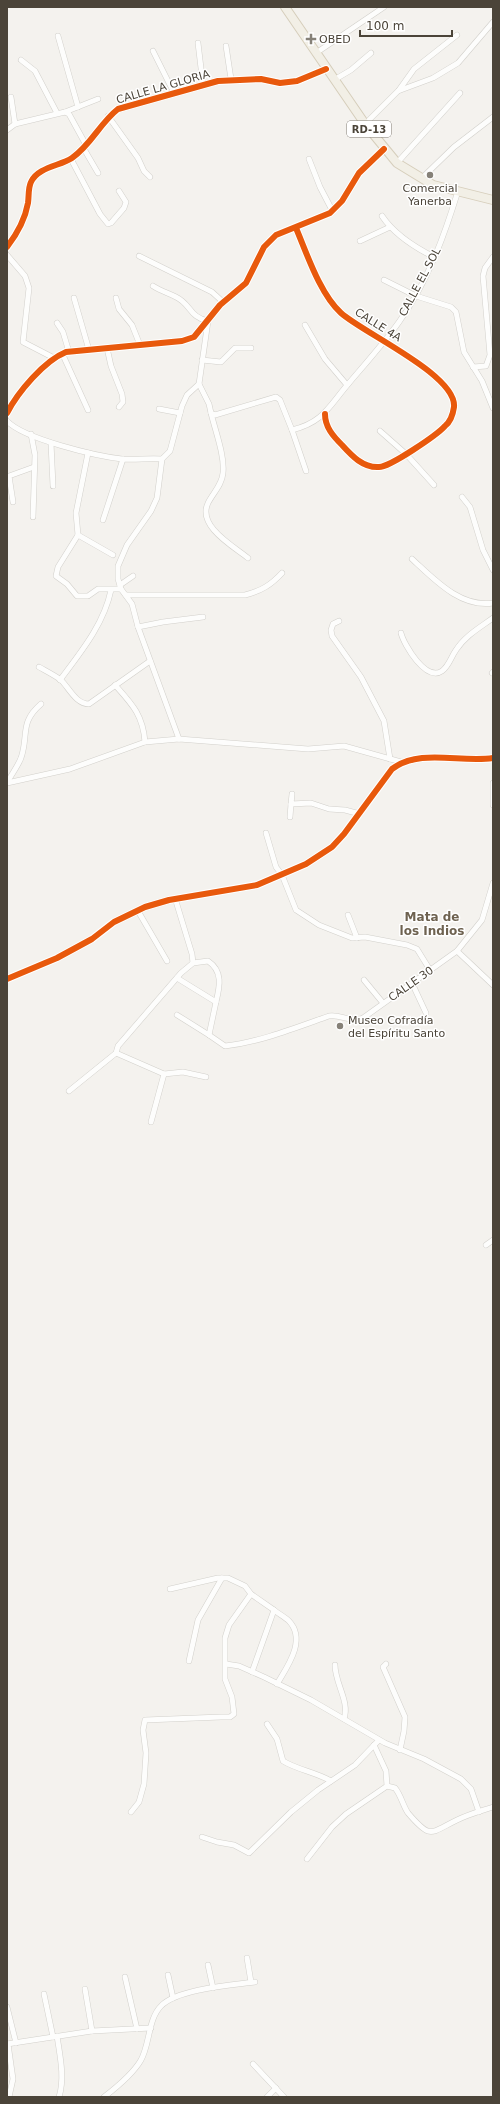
<svg xmlns="http://www.w3.org/2000/svg" width="500" height="2104" viewBox="0 0 500 2104" font-family="'DejaVu Sans',sans-serif">
<style>
.lines{fill:none;stroke-linecap:round;stroke-linejoin:round}
.minor-casing{stroke:#d2d0cb;stroke-width:6}
.primary-casing{stroke:#d6cebb;stroke-width:10}
.minor{stroke:#fdfdfc;stroke-width:5}
.primary{stroke:#f2efe6;stroke-width:8}
.cycleway-casing{stroke:#fff;stroke-width:8}
.cycleway{stroke:#e8590c;stroke-width:6}
.poi-dot{fill:#868178;stroke:#fff;stroke-width:1.5}
.labels{text-anchor:middle;dominant-baseline:central;stroke-width:3;stroke-linejoin:round;paint-order:stroke}
.shield{fill:#fff;stroke:#817c74;stroke-width:1}
.shield-label{font-size:10px;font-weight:bold;fill:#4b4439}
.poi-label{font-size:11px;fill:#4b4439;stroke:#fff;text-anchor:start}
.street-label{font-size:11px;fill:#4b4439;stroke:#fff}
.neighbourhood-label{font-size:12px;font-weight:bold;fill:#6e6250;stroke:#fff}
</style>
<rect width="100%" height="100%" fill="#f4f2ee"/>
<g class="lines">
<g class="minor-casing">
<g id="minor">
<path d="M58 36 78 107"/>
<path d="M198 43 203 85"/>
<path d="M226 46 231 79"/>
<path d="M153 51 174 93"/>
<path d="M316 53 384 7"/>
<path d="M21 60 35 71 57 113"/>
<path d="M334 80 351 70 371 53"/>
<path d="M399 90 414 69 457 35"/>
<path d="M11 97 15 124"/>
<path d="M65 112 98 99"/>
<path d="M108 116 138 158 144 171 150 177"/>
<path d="M365 124 398 91 433 78 458 63 493 22"/>
<path d="M7 130 15 124 65 112 69 114 86 145"/>
<path d="M84 149 98 173"/>
<path d="M71 159 100 214 108 224 111 223 124 208 126 202 119 191"/>
<path d="M309 159 320 187 332 210"/>
<path d="M397 163 460 93"/>
<path d="M422 178 454 147 493 117"/>
<path d="M382 216C394 234 414 247 434 257"/>
<path d="M296 228C307 254 320 294 341 313 363 333 457 375 454 407 453 414 450 422 445 426 437 435 390 467 379 467 363 468 352 456 342 445 333 436 325 427 325 414"/>
<path d="M360 241 390 227"/>
<path d="M7 247C17 234 25 220 28 203 29 196 28 188 31 182 38 167 60 166 72 158 91 145 100 123 118 109L218 81 261 79 280 83 297 81 326 69"/>
<path d="M7 255 25 276 29 288 23 342 54 358"/>
<path d="M139 256 212 292 223 302"/>
<path d="M384 280 416 296 451 307 456 312 464 352 482 381 493 408"/>
<path d="M74 298 89 350"/>
<path d="M116 298 119 309 132 325 140 345"/>
<path d="M57 323 63 332 69 352"/>
<path d="M305 325 325 359 347 385"/>
<path d="M107 348 111 366 122 394 123 402 119 407"/>
<path d="M62 353 88 410"/>
<path d="M202 360 221 362 235 348H251"/>
<path d="M473 367 486 366 490 355 483 276 485 268 493 257"/>
<path d="M199 384 209 404 211 413 215 415 276 397 280 400 292 430C324 422 329 406 349 383 366 363 384 343 399 322 427 283 444 237 458 191"/>
<path d="M159 409 180 413"/>
<path d="M7 413C18 392 44 361 66 352L182 341 194 337 220 305 246 283 264 247 276 235 330 213 342 201 359 173 384 149"/>
<path d="M211 413C215 430 225 456 223 473 222 485 213 493 208 503 197 526 233 546 248 558"/>
<path d="M7 421C24 439 96 456 122 459 135 460 149 458 162 459L170 451 182 406 187 395 199 384 208 321C189 317 191 304 176 297 168 293 161 291 153 286"/>
<path d="M292 430 306 471"/>
<path d="M380 431 406 454 434 485"/>
<path d="M31 434 35 455 33 517"/>
<path d="M51 443 53 486"/>
<path d="M88 453 76 513 78 535 113 555"/>
<path d="M162 459 157 498 151 511 127 545 118 566V579L121 589 132 604 138 627 179 739"/>
<path d="M462 497 470 507 483 550 493 570"/>
<path d="M13 502 9 476 34 467"/>
<path d="M103 520 123 459"/>
<path d="M78 535 58 567 56 576 67 584 77 596H88L98 589H121"/>
<path d="M412 559C434 579 460 608 493 603"/>
<path d="M120 585 133 576"/>
<path d="M126 595H245C261 591 271 585 282 573"/>
<path d="M339 621 333 624 331 630 332 636 361 677 384 721 390 759"/>
<path d="M138 627 163 622 203 617"/>
<path d="M401 633C404 645 426 682 442 671 449 666 451 657 456 650 465 636 479 628 493 618"/>
<path d="M39 667C46 671 54 675 61 680 69 688 76 704 89 704L150 661"/>
<path d="M492 673 493 672"/>
<path d="M60 680C81 652 104 624 111 590"/>
<path d="M145 742 179 739 308 749 344 746 401 762"/>
<path d="M7 783 70 769 145 742C143 715 132 704 115 685"/>
<path d="M7 783C11 775 18 766 21 758 29 735 19 723 41 704"/>
<path d="M493 783V805"/>
<path d="M292 794 291 804 311 803 329 809 345 810 360 814"/>
<path d="M290 817 291 804"/>
<path d="M266 833 276 867 282 875 296 910 319 925 352 938 365 937 407 945 417 949 430 970"/>
<path d="M138 911 167 961"/>
<path d="M348 915 357 938"/>
<path d="M457 951 493 985"/>
<path d="M177 978 216 1002C220 986 223 971 208 961L193 963"/>
<path d="M7 979 57 958 92 939 114 922 145 907 169 900 257 885 306 864 332 847 344 834 392 769C420 748 460 763 493 758"/>
<path d="M364 980 383 1003"/>
<path d="M412 983 426 1013"/>
<path d="M177 1015 209 1035 216 1002"/>
<path d="M209 1035 225 1046C260 1042 295 1028 329 1016 341 1014 350 1023 363 1018L457 951 482 920 493 883"/>
<path d="M116 1053 164 1074 183 1072 206 1077"/>
<path d="M69 1091 116 1053 118 1046 181 973 193 963 192 954 175 898"/>
<path d="M151 1122 164 1074"/>
<path d="M486 1245 493 1240"/>
<path d="M170 1589 218 1578H228L245 1586 251 1594 274 1610 252 1672"/>
<path d="M274 1610C279 1614 285 1617 289 1621 307 1640 287 1667 277 1684"/>
<path d="M189 1661 198 1620 222 1578"/>
<path d="M226 1664 239 1666 264 1677 311 1700 385 1743 424 1759 461 1779 471 1789 479 1812"/>
<path d="M386 1664 383 1667 405 1717 404 1731 400 1750"/>
<path d="M335 1665C335 1684 350 1701 344 1719"/>
<path d="M267 1724 277 1739 283 1761C298 1770 315 1772 331 1781"/>
<path d="M387 1786 395 1788C401 1795 403 1806 408 1813 431 1840 430 1833 457 1820 469 1814 481 1811 493 1807"/>
<path d="M131 1812 139 1802 144 1784 146 1753 143 1730 145 1720 221 1717H230L234 1714 232 1697 225 1679V1638L229 1625 251 1594"/>
<path d="M202 1837 217 1842 234 1845 249 1853 291 1812 318 1790 355 1765 379 1740"/>
<path d="M307 1859 332 1827 346 1814 387 1786 386 1771 374 1745"/>
<path d="M247 1958 251 1982"/>
<path d="M208 1965 213 1988"/>
<path d="M168 1975 173 1998"/>
<path d="M125 1977 137 2029"/>
<path d="M85 1989 92 2031"/>
<path d="M44 1994 53 2037"/>
<path d="M7 2007 16 2043"/>
<path d="M57 2036C60 2056 65 2078 59 2097"/>
<path d="M7 2044 92 2031 151 2028"/>
<path d="M8 2044 13 2079 9 2097"/>
<path d="M253 2064 284 2097"/>
<path d="M104 2097C117 2087 133 2074 141 2060 150 2044 148 2019 161 2006 177 1989 232 1985 255 1982"/>
<path d="M267 2097 276 2088"/>
</g>
</g>
<g class="primary-casing">
<path id="primary" d="M285 7 365 124 397 163 433 185 493 200"/>
</g>
<use href="#minor" class="minor"/>
<use href="#primary" class="primary"/>
<g class="cycleway-casing">
<g id="cycleway">
<path d="M296 228C307 254 320 294 341 313 363 333 457 375 454 407 453 414 450 422 445 426 437 435 390 467 379 467 363 468 352 456 342 445 333 436 325 427 325 414"/>
<path d="M7 247C17 234 25 220 28 203 29 196 28 188 31 182 38 167 60 166 72 158 91 145 100 123 118 109L218 81 261 79 280 83 297 81 326 69"/>
<path d="M7 413C18 392 44 361 66 352L182 341 194 337 220 305 246 283 264 247 276 235 330 213 342 201 359 173 384 149"/>
<path d="M7 979 57 958 92 939 114 922 145 907 169 900 257 885 306 864 332 847 344 834 392 769C420 748 460 763 493 758"/>
</g>
</g>
<use href="#cycleway" class="cycleway"/>
</g>
<g class="poi-dot">
<path d="M309 33h4v4h4v4h-4v4h-4v-4h-4v-4h4z"/>
<circle cx="430" cy="175" r="4"/>
<circle cx="340" cy="1026" r="4"/>
</g>
<g class="labels">
<rect class="shield" x="347" y="121" width="44" height="16" rx="3"/>
<g class="shield-label">
<text x="369" y="129">RD-13</text>
</g>
<g class="poi-label">
<text x="319" y="39">OBED</text>
<text x="430" y="188" text-anchor="middle">Comercial<tspan x="430" dy="13">Yanerba</tspan></text>
<text x="348" y="1020">Museo Cofradía<tspan x="348" dy="13">del Espíritu Santo</tspan></text>
</g>
<g class="street-label">
<text transform="translate(163 87) rotate(-16)">CALLE LA GLORIA</text>
<text transform="translate(420 282) rotate(-62)">CALLE EL SOL</text>
<text transform="translate(378 325) rotate(32)">CALLE 4A</text>
<text transform="translate(411 984) rotate(-35)">CALLE 30</text>
</g>
<g class="neighbourhood-label">
<text x="432" y="917">Mata de<tspan x="432" dy="14">los Indios</tspan></text>
</g>
</g>
<rect width="500" height="2104" fill="none" stroke="#4b4439" stroke-width="16"/>
<path d="M360 30v6h92v-6" fill="none" stroke="#4b4439" stroke-width="2"/>
<text x="366" y="30" font-size="12" fill="#4b4439" stroke="#ffffff" stroke-width="3" paint-order="stroke">100 m</text>
</svg>
